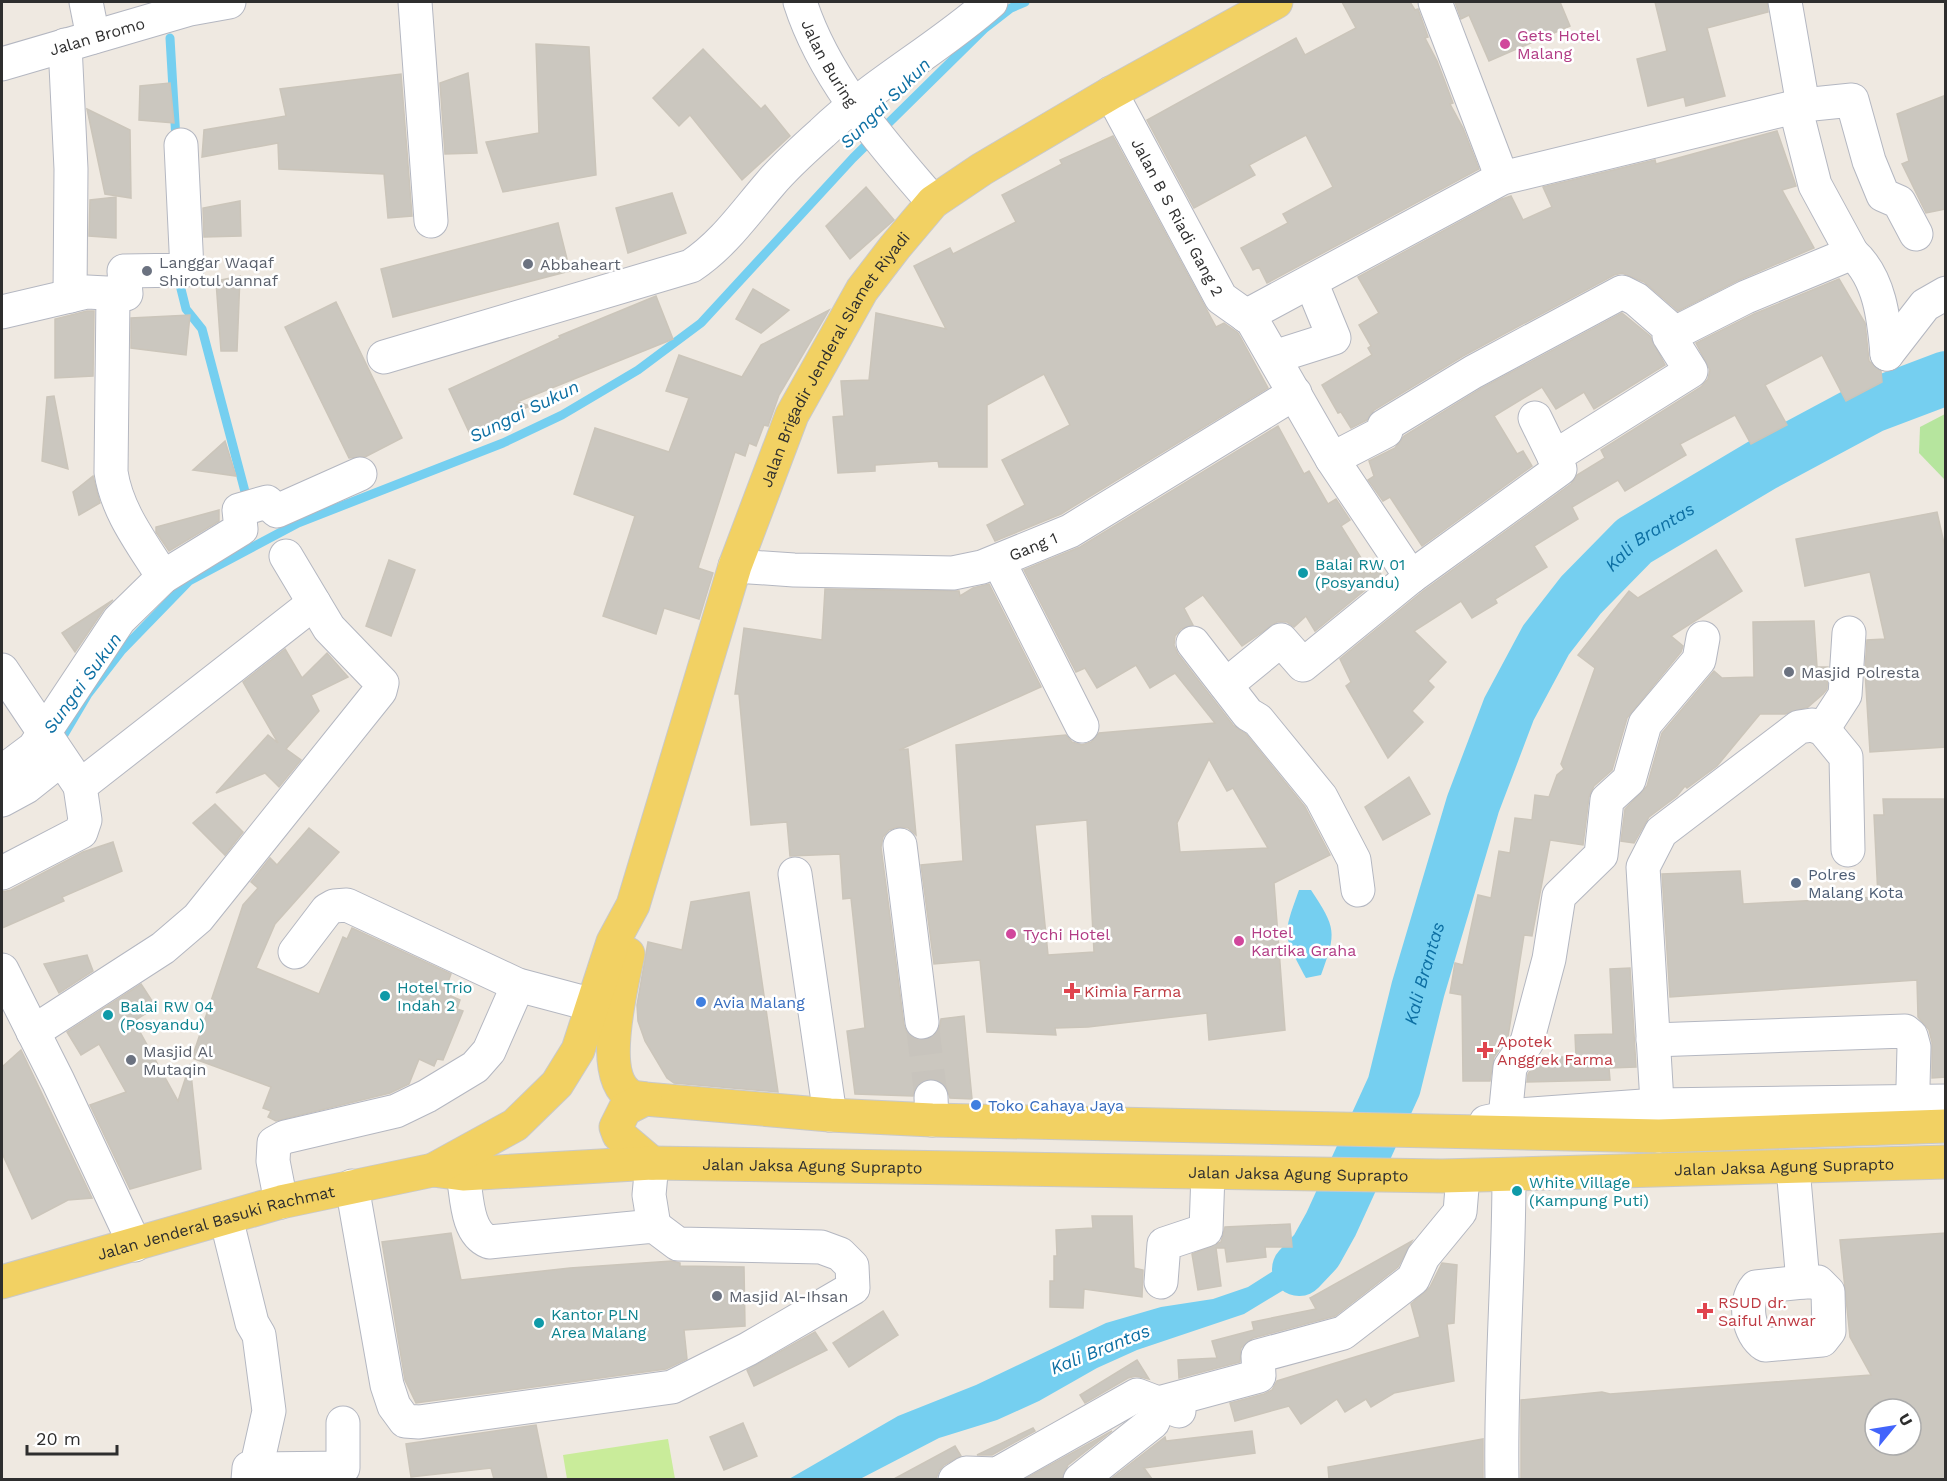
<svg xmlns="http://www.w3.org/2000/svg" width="1947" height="1481" viewBox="0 0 1947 1481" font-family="'Work Sans',sans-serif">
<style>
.green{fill:#b6e59e}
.pitch{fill:#c9ec9a}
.water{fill:#75cff0}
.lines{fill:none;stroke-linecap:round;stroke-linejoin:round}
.stream{stroke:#75cff0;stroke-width:9}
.river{stroke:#75cff0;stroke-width:54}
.building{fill:#cbc7bf;stroke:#cbc5ba;stroke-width:1.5;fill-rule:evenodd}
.minor-tunnel{stroke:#c8c4bd;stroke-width:33;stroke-dasharray:33 16;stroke-linecap:butt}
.minor-casing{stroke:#b4b7c1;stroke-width:35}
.major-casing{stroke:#c9c9c9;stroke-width:35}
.minor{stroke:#fff;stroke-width:33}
.major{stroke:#f2d163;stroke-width:33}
.hotel-dot{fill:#d1479c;stroke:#fff;stroke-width:2}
.worship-dot{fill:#6b7280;stroke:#fff;stroke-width:2}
.culture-dot{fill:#0f9aa8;stroke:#fff;stroke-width:2}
.service-dot{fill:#5c6f8a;stroke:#fff;stroke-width:2}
.health-dot{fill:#e0444e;stroke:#fff;stroke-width:2}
.shop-dot{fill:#3f7fe0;stroke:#fff;stroke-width:2}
.labels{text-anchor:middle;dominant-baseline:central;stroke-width:5;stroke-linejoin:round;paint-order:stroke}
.hotel-label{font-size:16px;fill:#b23c85;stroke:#fff;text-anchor:start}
.street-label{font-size:16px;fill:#2e2e2e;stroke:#fff}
.worship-label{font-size:16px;fill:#5b616d;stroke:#fff;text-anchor:start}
.culture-label{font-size:16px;fill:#0d838f;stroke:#fff;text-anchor:start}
.service-label{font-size:16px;fill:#4e5e75;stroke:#fff;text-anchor:start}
.health-label{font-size:16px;fill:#be3a42;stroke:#fff;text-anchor:start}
.shop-label{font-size:16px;fill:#366cbe;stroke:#fff;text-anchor:start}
.water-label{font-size:18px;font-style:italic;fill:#0d6fa3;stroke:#fff}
</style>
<rect width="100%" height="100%" fill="#efe9e1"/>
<path class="green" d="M1945 414V480L1919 453 1920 427Z"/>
<path class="pitch" d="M668 1439 675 1479H567L563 1455Z"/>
<g class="water">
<path d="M1299 890H1311C1336 928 1337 932 1321 975L1306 978C1283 934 1282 937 1299 890Z"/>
<path d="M1359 1206 1312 1273 1244 1314 1137 1350 1097 1368 1039 1401 997 1420 939 1438 860 1479H789L898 1416 976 1385 1106 1323 1161 1307 1213 1299 1248 1287 1292 1259 1319 1208Z"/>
</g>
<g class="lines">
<g class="stream">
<path d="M170 38 176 140"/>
<path d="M178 277 186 309 202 329 248 503"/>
<path d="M59 743 88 694 122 650 189 581 298 523 503 443 562 415 638 370 701 323 853 158 984 29 1011 8 1025 2"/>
</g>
<path class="river" id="s1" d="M1299 1269 1316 1251 1331 1224 1394 1086 1418 989 1473 804 1509 709 1546 640 1581 595 1634 541 1762 465 1872 406 1946 378"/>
</g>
<g class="building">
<path d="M1342 2H1410L1415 10 1418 9 1428 37 1425 38 1437 61 1453 103 1450 104 1463 128 1479 169 1267 283 1259 267 1253 270 1241 248 1288 223 1283 214 1333 187 1306 135 1249 165 1255 175 1194 208 1147 120 1296 38 1305 55 1356 28Z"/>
<path d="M1455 2H1560L1570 26 1489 61 1469 15 1461 19Z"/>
<path d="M1655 2H1767L1768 12 1707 28 1725 96 1686 106 1684 97 1648 106 1637 59 1667 51Z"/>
<path d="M536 44 589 47 596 175 503 192 486 142 539 133Z"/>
<path d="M703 49 761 109 765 105 790 136 742 180 690 115 679 126 653 98Z"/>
<path d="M468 73 477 153 445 154 440 83Z"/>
<path d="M401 74 412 216 388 218 384 174 279 169 278 143 202 157 204 130 286 116 280 89Z"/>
<path d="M170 83 174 123 139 120 140 86Z"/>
<path d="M1946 95V209L1926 213 1902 164 1909 161 1897 114Z"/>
<path d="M87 109 130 130 131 198 105 194Z"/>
<path d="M1777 131 1796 186 1782 190 1814 248 1739 280 1678 311 1644 282 1622 273 1614 275 1463 356 1374 410 1367 420 1351 428 1341 412 1338 413 1322 385 1372 355 1368 348 1371 346 1359 325 1379 313 1358 277 1502 199 1511 196 1523 220 1552 207 1543 187 1655 160 1656 164Z"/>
<path d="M1113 136 1216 327 1224 323 1238 333 1268 388 1061 514 995 541 987 525 1025 505 1002 460 1070 425 1044 374 987 405V467H939L938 461 875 465V471L838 473 833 417 844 416 841 381 869 380 876 313 946 329 914 266 950 248 953 254 1016 222 1002 195 1062 164 1060 160Z"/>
<path d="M866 187 894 220 850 259 826 226Z"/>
<path d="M672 193 686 233 628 253 616 208Z"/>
<path d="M116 197V238L89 236 90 200Z"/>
<path d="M240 201 241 236 204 237 203 208Z"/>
<path d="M558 223 570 271 393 317 381 269Z"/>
<path d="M240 276 237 351H221L216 281Z"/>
<path d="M1839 279 1865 323 1869 361 1881 371 1882 382 1846 401 1822 355 1765 385 1787 425 1751 444 1735 415 1680 444 1686 455 1625 491 1618 480 1572 507 1578 519 1534 546 1547 567 1495 599 1497 603 1472 618 1461 601 1414 631 1446 662 1428 681 1434 687 1412 711 1423 722 1388 758 1346 686 1351 682 1340 659 1422 592 1571 484 1577 475 1605 458 1601 450 1701 387 1708 379 1710 370 1696 343 1754 314Z"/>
<path d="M753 289 789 310 761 333 736 319Z"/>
<path d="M656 296 673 339 517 402 530 406 470 434 449 389 560 338 559 336Z"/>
<path d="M336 302 402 438 365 457 349 458 285 327Z"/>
<path d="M829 310 779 395 768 426 764 425 756 446 749 443 745 456 735 452 698 568 713 573 699 619 664 608 656 634 603 616 635 516 574 494 595 428 669 452 689 398 666 391 679 355 742 377 761 345Z"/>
<path d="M87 311H94L93 376 55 378V319Z"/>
<path d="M1622 313 1650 336 1665 365 1594 409 1584 392 1556 409 1542 387 1494 416 1517 454 1523 451 1532 466 1422 546 1390 497 1383 501 1368 480 1374 476 1369 461 1395 448 1404 436 1482 388Z"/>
<path d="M190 315 186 355 131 348V318Z"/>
<path d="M54 396 68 469 42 461 47 397Z"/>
<path d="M1278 426 1304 474 1309 471 1328 504 1336 499 1350 520 1341 526 1371 574 1378 569 1382 576 1315 631 1306 616 1294 627 1287 622H1277L1242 646 1203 595 1184 608 1193 625 1181 629 1175 636 1174 645 1178 654 1233 725 1246 734 1305 807 1330 855 1274 883 1285 1030 1209 1040 1207 1013 1088 1027 1055 1028 1056 1035 987 1032 980 960 934 964 921 865 963 861 956 745 1066 735 1072 742 1082 745 1091 742 1099 733 1215 723 1175 673 1150 688 1136 665 1097 688 1085 668 1076 672 1024 570 1080 547ZM1209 759 1227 791 1233 788 1268 848 1180 852 1177 823ZM1087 820 1094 952 1048 955 1035 825Z"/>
<path d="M225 441 236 476 193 470Z"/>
<path d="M93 476 100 503 79 515 73 492Z"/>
<path d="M219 510V521L169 551 156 532V527Z"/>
<path d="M1937 512 1946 552V747L1870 752 1865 671 1867 640 1885 639 1870 572 1805 586 1796 539Z"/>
<path d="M1716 550 1742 591 1671 636 1683 646 1681 652 1627 718 1612 770 1594 786 1589 797 1583 845 1550 840 1532 936 1524 935 1508 1037 1494 1057 1490 1081H1463L1462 995 1450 993 1455 963 1463 965 1478 895 1491 898 1499 851 1510 853 1515 818 1532 820 1535 795 1549 797 1557 775 1564 769 1561 764 1595 668 1578 655 1629 591 1638 598Z"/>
<path d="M389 560 415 570 391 636 366 626Z"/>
<path d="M989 584 1041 687 899 750 908 749 916 835 908 828 897 827 889 830 883 837 881 847 904 1025 907 1033 914 1039 925 1040 933 1037 939 1030 941 1019 964 1016 972 1099 950 1098 946 1086 939 1080 931 1078 920 1082 915 1088 913 1096 855 1094 847 1031 865 1028 851 898 843 899 840 854 790 856 787 822 751 825 739 694H735L744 628 822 640 825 589 959 591 960 596 973 588Z"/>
<path d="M113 600 104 609 75 652 62 633Z"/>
<path d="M1814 621 1817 667H1828L1827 689 1823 694 1808 707 1785 714H1760L1717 766 1687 788 1685 786 1677 796 1649 817 1634 843 1621 841 1625 809 1647 786 1662 733 1714 671 1722 678 1754 677 1753 622Z"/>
<path d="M285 649 302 678 327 653 348 677 311 695 319 711 286 749 301 760 279 787 265 773 216 793 268 735 278 743 243 682Z"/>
<path d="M1409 777 1430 814 1383 840 1365 807Z"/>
<path d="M1883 799H1946V1077L1932 1078V1042L1929 1030 1918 1017 1917 980 1670 997 1662 874 1740 871 1743 904 1878 897 1874 815H1884Z"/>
<path d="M215 804 243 832 225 855 193 823Z"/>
<path d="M309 828 339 852 275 924 256 968 319 994 343 937 347 939 352 928 451 974 444 993 460 1000 457 1009 463 1011 443 1060 437 1059 434 1066 419 1059 409 1084 390 1093 276 1121 268 1117 271 1111 263 1108 271 1087 192 1058 243 905 258 888 251 882 270 858 277 865Z"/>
<path d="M113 842 122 871 62 897 64 901 2 928V892L11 890 83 852Z"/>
<path d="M749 892 778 1092 674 1083 667 1078 645 1041 638 1021 637 1005 648 942 682 950 691 902Z"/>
<path d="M87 955 93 971 59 993 44 964Z"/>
<path d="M1630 968 1636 1067 1609 1068 1610 1080 1527 1082 1528 1074 1540 1057H1576L1575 1035 1613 1034 1610 969Z"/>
<path d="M141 984 156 1007 134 1021 178 1101 190 1064 201 1169 130 1189 90 1105 126 1092 99 1044 81 1055 67 1032Z"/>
<path d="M21 1050 92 1198 68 1200 32 1219 2 1153V1067Z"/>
<path d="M1092 1216H1132L1134 1268 1143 1270 1142 1297 1084 1289 1083 1308 1050 1307V1281H1054V1256H1057L1056 1230 1093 1228Z"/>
<path d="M1290 1224 1292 1247H1265L1266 1257 1227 1262 1225 1248H1216L1221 1286 1198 1290 1192 1254 1221 1242 1225 1227Z"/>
<path d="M451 1233 461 1280 570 1268 672 1261 680 1263V1266L744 1267 745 1326 684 1330 687 1359 666 1369 416 1403 405 1380 382 1242Z"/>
<path d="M1946 1233V1479H1521V1400L1602 1392 1610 1394 1871 1375 1850 1337 1840 1240ZM1875 1409H1911V1445H1875Z"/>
<path d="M1412 1241 1398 1267 1335 1316 1253 1338 1241 1348 1240 1362 1179 1378 1178 1360 1217 1358 1212 1341 1254 1330 1252 1322 1316 1309 1310 1298Z"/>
<path d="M1442 1263 1457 1265 1454 1323 1447 1324 1454 1381 1394 1393 1371 1407 1366 1399 1345 1412 1337 1399 1301 1424 1289 1406 1235 1421 1230 1403 1264 1394 1272 1390 1277 1381 1420 1337 1411 1304 1430 1287Z"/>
<path d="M883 1311 898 1335 849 1367 833 1343Z"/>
<path d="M815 1332 827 1350 754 1386 747 1370Z"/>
<path d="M1137 1360 1149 1379 1136 1376 1128 1378 1085 1403 1080 1395Z"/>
<path d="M743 1423 757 1456 724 1470 710 1437Z"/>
<path d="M536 1425 547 1479H494L491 1468 411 1477 406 1444Z"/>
<path d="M1033 1428 1035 1431 992 1455H977Z"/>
<path d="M1112 1431 1068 1465 1062 1479H1025Z"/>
<path d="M1252 1431 1255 1453 1144 1468 1152 1479H1111L1165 1437 1166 1441Z"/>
<path d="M1483 1439V1479H1329L1328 1467Z"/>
<path d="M955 1446 961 1456 944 1465 939 1471 936 1479H894Z"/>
</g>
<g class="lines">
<path class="minor-tunnel" d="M922 1022 931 1097"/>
<g class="minor-casing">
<g id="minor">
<path d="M86 2 93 37"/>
<path d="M415 2 431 221"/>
<path id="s2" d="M800 2C825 80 881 141 933 202"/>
<path d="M1435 2 1502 178"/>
<path d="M1785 2 1803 105"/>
<path d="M65 45 71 169 70 296"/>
<path id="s3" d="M2 64 190 9 229 2"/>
<path id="s4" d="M1111 93 1221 298 1252 320 1332 459 1411 577 1303 665 1281 640 1226 685"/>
<path d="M1795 106 1815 185 1852 253"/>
<path d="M113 295 111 472C117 512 142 543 163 577"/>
<path d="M2 312 87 292 126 294 124 271 187 270 181 145"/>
<path d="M1246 316 1502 178 1803 105 1852 100 1869 161 1883 195 1899 202 1916 234"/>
<path d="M1675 333 1746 297 1852 253C1880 278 1884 319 1887 354"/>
<path d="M1887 354 1925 305 1946 293"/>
<path d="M384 357 691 266C724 244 744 214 770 184 785 166 804 149 822 133 874 83 938 49 991 2"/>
<path d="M1274 357 1334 338 1311 282"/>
<path d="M1332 459 1386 431 1384 426 1473 372 1622 292 1636 299 1675 333 1669 336 1691 371 1554 457"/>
<path d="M999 562 1082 726"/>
<path id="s5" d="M735 566 794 570 953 573 982 567 1070 531 1295 393"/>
<path d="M1411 577 1560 469 1535 418"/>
<path d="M1193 643 1248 714 1258 720 1321 797 1354 860 1358 890"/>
<path d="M2 670 80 786"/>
<path d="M1823 729 1845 695 1849 633"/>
<path d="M2 772 34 748 119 620 163 577 241 529 239 510 267 502 277 511 360 474"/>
<path d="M2 800 26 787 60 760"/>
<path d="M900 845 922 1022"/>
<path d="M2 873 81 832 85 820 80 786 314 603"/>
<path d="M795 874 830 1115"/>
<path d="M295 952 327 910 334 906 347 905 518 985 593 1005"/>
<path d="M2 970 58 1081 135 1245"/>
<path d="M33 1032 163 948 198 918 380 691 382 683 329 628 286 556"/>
<path d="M1653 1040 1905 1031 1911 1036 1914 1047 1912 1124"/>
<path d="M931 1097 932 1120"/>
<path d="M1505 1118 1510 1067 1527 1042 1549 959 1559 896 1601 855 1607 800 1629 780 1645 724 1699 660 1703 638"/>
<path d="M1486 1122 1519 1115 1657 1105 1946 1101"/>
<path d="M1659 1136 1643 867 1661 832 1799 727 1812 725 1823 729 1846 757 1848 850"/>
<path d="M652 1163 649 1195 654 1226"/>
<path d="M1793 1168 1803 1282"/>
<path d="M352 1186 387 1385 394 1406 405 1421 419 1422 672 1387 748 1349 853 1288 852 1266 840 1254 821 1247 678 1244 654 1226 489 1242C466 1233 467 1196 463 1174"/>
<path d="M281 1202 273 1161 274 1143 285 1137 396 1111 427 1096 475 1067 489 1051 518 985"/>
<path d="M226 1218 252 1323 259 1335 269 1411 256 1469 249 1468 248 1480"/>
<path d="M1161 1282 1164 1244 1206 1230 1208 1173"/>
<path d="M1803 1282H1818L1828 1292 1829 1331 1822 1340 1765 1345C1748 1334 1743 1302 1756 1287Z"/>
<path d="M1159 1403 1259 1376 1258 1356 1343 1333 1413 1279 1423 1257 1460 1212 1463 1176"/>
<path d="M256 1469 343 1468V1423"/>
<path d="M955 1480 966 1473 997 1474 1137 1395 1179 1411"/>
<path d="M1080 1480 1153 1422 1159 1403"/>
<path d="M1502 1480C1500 1378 1509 1277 1509 1175"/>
</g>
</g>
<g class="major-casing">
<g id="major">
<path d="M628 954C622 984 597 1077 631 1096 635 1098 641 1098 645 1099L830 1115 932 1120 1659 1136 1946 1126"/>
<path d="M645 1099 625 1109 616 1127 619 1135 652 1163"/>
<path id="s6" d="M433 1170 463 1174 652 1163 1442 1176 1946 1162"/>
<path id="s7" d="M2 1282 281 1202 433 1170 515 1125 557 1084 578 1050 613 942 633 905 735 566 792 415 862 290 895 247 933 202 982 169 1111 93 1276 2"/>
</g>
</g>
<use href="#minor" class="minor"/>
<use href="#major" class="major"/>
</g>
<g class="hotel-dot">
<circle cx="1505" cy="44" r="6"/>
<circle cx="1011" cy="934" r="6"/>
<circle cx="1239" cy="941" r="6"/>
</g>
<g class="worship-dot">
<circle cx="528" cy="264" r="6"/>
<circle cx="147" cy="271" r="6"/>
<circle cx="1789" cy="672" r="6"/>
<circle cx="131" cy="1060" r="6"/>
<circle cx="717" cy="1296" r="6"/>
</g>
<g class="culture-dot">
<circle cx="1303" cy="573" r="6"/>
<circle cx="385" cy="996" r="6"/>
<circle cx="108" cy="1015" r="6"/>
<circle cx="1517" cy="1191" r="6"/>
<circle cx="539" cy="1323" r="6"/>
</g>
<circle class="service-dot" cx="1796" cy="883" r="6"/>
<g class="health-dot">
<path d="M1069 982h6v6h6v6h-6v6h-6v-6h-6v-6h6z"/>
<path d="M1482 1041h6v6h6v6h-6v6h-6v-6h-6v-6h6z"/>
<path d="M1702 1302h6v6h6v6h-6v6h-6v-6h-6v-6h6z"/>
</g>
<g class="shop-dot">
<circle cx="701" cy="1002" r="6"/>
<circle cx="976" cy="1105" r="6"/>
</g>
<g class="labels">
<g class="hotel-label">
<text x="1517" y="35">Gets Hotel<tspan x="1517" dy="18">Malang</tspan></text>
<text x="1251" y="932">Hotel<tspan x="1251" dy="18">Kartika Graha</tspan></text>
<text x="1023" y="934">Tychi Hotel</text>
</g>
<g class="street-label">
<text stroke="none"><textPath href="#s3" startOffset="99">Jalan Bromo</textPath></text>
<text stroke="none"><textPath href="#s2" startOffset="68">Jalan Buring</textPath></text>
<text stroke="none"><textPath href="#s4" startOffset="141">Jalan B S Riadi Gang 2</textPath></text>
<text stroke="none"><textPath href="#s7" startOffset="1378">Jalan Brigadir Jenderal Slamet Riyadi</textPath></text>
<text stroke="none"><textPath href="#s5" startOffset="303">Gang 1</textPath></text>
<text stroke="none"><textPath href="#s6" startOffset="380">Jalan Jaksa Agung Suprapto</textPath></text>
<text stroke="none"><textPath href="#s6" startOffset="1352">Jalan Jaksa Agung Suprapto</textPath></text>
<text stroke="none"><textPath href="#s6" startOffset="866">Jalan Jaksa Agung Suprapto</textPath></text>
<text stroke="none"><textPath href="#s7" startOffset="222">Jalan Jenderal Basuki Rachmat</textPath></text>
</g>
<g class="worship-label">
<text x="159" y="262">Langgar Waqaf<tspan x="159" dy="18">Shirotul Jannaf</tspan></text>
<text x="540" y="264">Abbaheart</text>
<text x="1801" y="672">Masjid Polresta</text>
<text x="143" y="1051">Masjid Al<tspan x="143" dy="18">Mutaqin</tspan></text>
<text x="729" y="1296">Masjid Al-Ihsan</text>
</g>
<g class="culture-label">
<text x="1315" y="564">Balai RW 01<tspan x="1315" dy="18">(Posyandu)</tspan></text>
<text x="397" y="987">Hotel Trio<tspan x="397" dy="18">Indah 2</tspan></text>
<text x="120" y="1006">Balai RW 04<tspan x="120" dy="18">(Posyandu)</tspan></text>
<text x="1529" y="1182">White Village<tspan x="1529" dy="18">(Kampung Puti)</tspan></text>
<text x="551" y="1314">Kantor PLN<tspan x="551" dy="18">Area Malang</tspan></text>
</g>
<g class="service-label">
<text x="1808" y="874">Polres<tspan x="1808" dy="18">Malang Kota</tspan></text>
</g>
<g class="health-label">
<text x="1084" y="991">Kimia Farma</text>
<text x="1497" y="1041">Apotek<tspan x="1497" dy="18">Anggrek Farma</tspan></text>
<text x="1718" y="1302">RSUD dr.<tspan x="1718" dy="18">Saiful Anwar</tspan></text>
</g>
<g class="shop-label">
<text x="713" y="1002">Avia Malang</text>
<text x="988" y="1105">Toko Cahaya Jaya</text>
</g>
<g class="water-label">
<text transform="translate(885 103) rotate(-45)">Sungai Sukun</text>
<text transform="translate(524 411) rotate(-26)">Sungai Sukun</text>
<text stroke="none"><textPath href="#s1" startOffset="828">Kali Brantas</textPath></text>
<text transform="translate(82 683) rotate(-54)">Sungai Sukun</text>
<text stroke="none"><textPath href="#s1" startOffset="324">Kali Brantas</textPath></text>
<text transform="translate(1100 1349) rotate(-22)">Kali Brantas</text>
</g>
</g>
<rect width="1947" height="1481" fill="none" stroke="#2e2e2e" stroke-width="6"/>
<g transform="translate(1893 1427) rotate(60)"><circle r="28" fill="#ffffff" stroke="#ababab" stroke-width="1.5"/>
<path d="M0-4.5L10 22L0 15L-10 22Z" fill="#4264fb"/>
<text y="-9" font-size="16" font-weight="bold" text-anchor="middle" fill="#2e2e2e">U</text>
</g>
<path d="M27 1445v9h90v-9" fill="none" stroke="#2e2e2e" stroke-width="3"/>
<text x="36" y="1445" font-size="18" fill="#2e2e2e" stroke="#ffffff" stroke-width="4.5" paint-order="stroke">20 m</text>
</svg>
